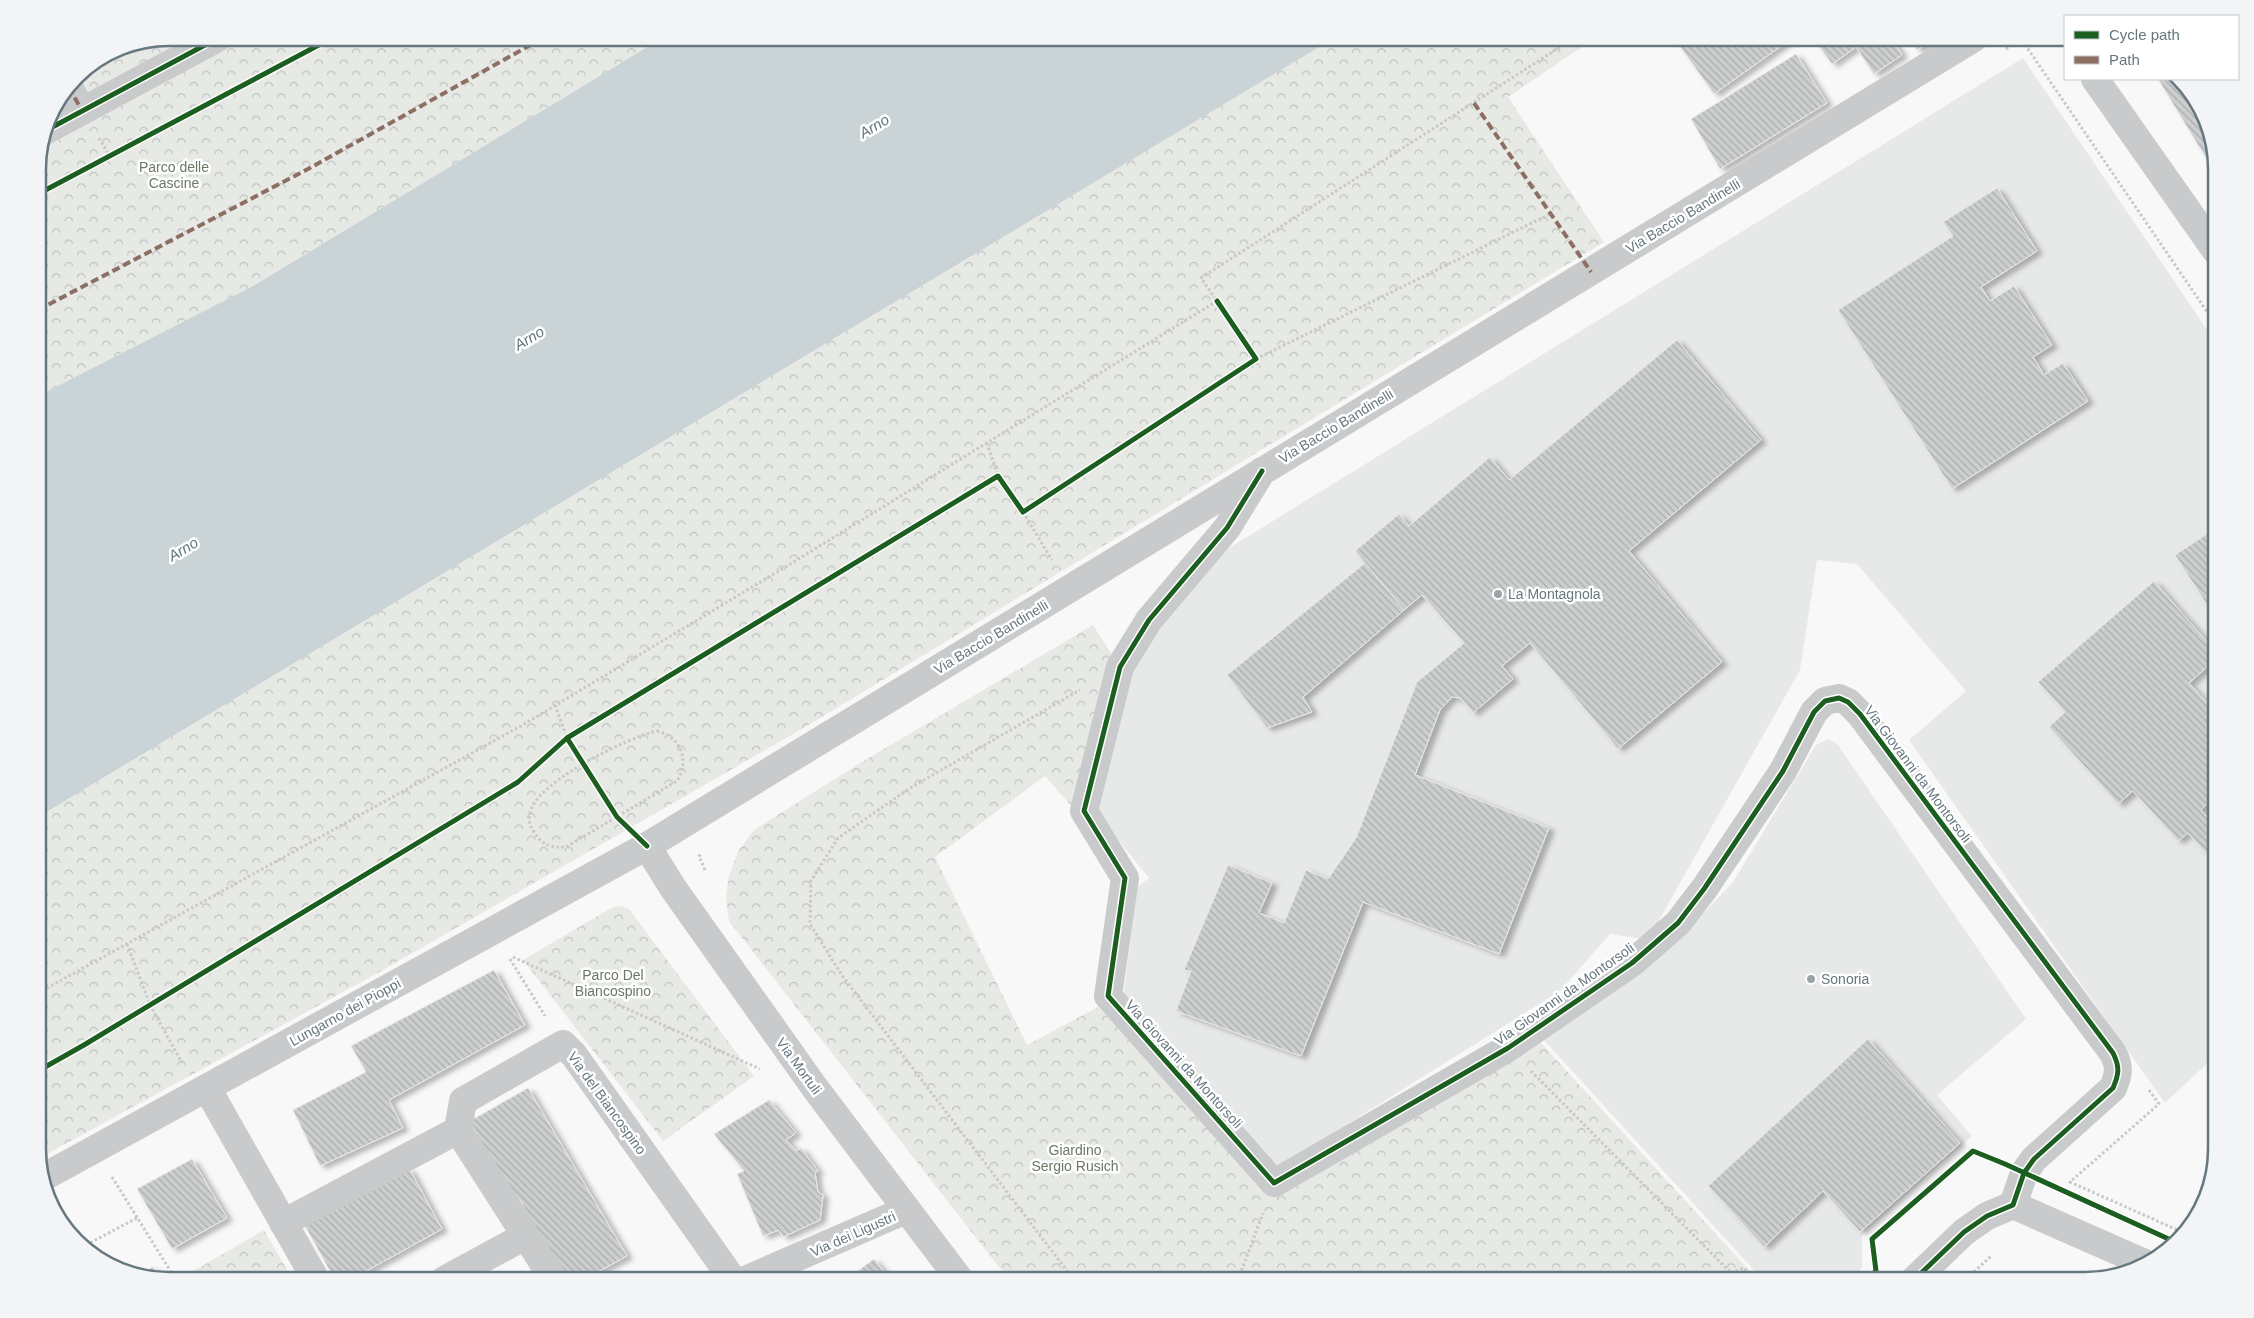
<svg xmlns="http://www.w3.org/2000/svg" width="2254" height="1318" viewBox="0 0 2254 1318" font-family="Helvetica,sans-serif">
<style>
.built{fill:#e7e9e8}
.forest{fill:url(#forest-crowns)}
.water{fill:#cad4d6}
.building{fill:url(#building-back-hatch);stroke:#e8e8e8;filter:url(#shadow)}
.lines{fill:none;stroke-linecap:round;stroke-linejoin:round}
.path{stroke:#c7c8c9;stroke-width:3;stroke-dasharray:2.5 2.5;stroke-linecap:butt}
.minor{stroke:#c9cacb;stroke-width:28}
.quiet{stroke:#8d6e63;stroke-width:4;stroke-dasharray:8 4;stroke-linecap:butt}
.cycleway-casing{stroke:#fff;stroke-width:8}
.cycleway{stroke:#1b5e20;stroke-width:5}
.poi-dot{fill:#99a4a9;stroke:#fff;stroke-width:2}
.labels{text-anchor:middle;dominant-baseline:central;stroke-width:5;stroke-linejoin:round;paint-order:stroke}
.park-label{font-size:14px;fill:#6a7865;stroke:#fff}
.street-label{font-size:14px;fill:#66777f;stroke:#fff}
.poi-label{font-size:14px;fill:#66777f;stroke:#fff;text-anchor:start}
.water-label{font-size:15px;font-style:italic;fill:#617579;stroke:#fff}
.rim{fill:none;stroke:#66777f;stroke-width:2.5}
</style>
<defs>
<pattern id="forest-crowns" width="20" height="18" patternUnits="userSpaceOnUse" patternTransform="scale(1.25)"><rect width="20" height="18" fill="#e7e9e5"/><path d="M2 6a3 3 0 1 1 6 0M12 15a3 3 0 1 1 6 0" fill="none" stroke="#bfc2bf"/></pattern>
<pattern id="building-back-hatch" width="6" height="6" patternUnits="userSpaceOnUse" patternTransform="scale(1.25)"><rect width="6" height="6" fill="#cdcfcf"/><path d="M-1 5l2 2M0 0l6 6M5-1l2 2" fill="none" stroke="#aaadad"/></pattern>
<filter id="shadow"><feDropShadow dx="5.5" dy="3" stdDeviation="2.5" flood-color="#0004"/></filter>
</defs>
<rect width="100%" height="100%" fill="#f8f8f8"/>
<g class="built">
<path d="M2023 58 2216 343V1055L2165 1103 1909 740 1966 691 1857 564 1817 560 1800 670 1648 940 1610 934 1560 991 1274 1170 1123 1000 1137 887 1149 878 1095 811 1126 678 1159 624 1213 558Z"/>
<path d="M1829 739 1838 745 2026 1019 1937 1095 1972 1136 1862 1235V1268L1850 1280H1763L1542 1038 1678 940 1733 882 1816 745Z"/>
</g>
<g class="forest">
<path d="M169 38H662L253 286 38 396V160L48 118 76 76 119 47Z"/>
<path d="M1323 38H1595L1508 97 1604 242 807 726 383 970 38 1159V817L954 266Z"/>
<path d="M1093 625 1120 667 1081 817 1045 776 935 857 1027 1045 1098 1007 1272 1186 1531 1032 1758 1280H1009L729 921 726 897 729 875 739 850 754 830 857 765Z"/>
<path d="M621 906 629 909 754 1076 663 1141 523 960 613 907Z"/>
<path d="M264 1230 293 1280H178Z"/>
</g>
<path class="water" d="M662 38H1334L38 817V396L253 286Z"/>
<g class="building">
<path d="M1674 38H1790L1791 39 1714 94Z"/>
<path d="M1813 38H1891L1902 55 1874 74 1856 47 1832 64Z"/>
<path d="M1910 38H1937L1917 50Z"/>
<path d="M1796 54 1827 103 1720 169 1691 119Z"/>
<path d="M2158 79H2175L2199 103 2216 159 2209 163Z"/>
<path d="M1997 188 2037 251 1981 287 1990 301 2014 286 2052 345 2033 357 2044 375 2063 363 2088 401 1952 489 1838 310 1953 236 1943 222Z"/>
<path d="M1677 340 1761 440 1629 551 1722 662 1618 749 1530 643 1502 666 1513 679 1473 713 1460 698 1452 697 1440 710 1415 775 1549 828 1499 954 1363 902 1301 1056 1176 1011 1191 971 1184 970 1228 865 1272 883 1259 913 1284 923 1306 870 1328 879 1356 838 1417 682 1464 643 1422 595 1404 610 1355 551 1399 514 1409 526 1490 457 1509 480Z"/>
<path d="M2216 528V619L2175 555Z"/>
<path d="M1365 563 1404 610 1303 697 1312 712 1267 728 1227 675Z"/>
<path d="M2154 581 2216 652V659L2189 683 2216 713V795L2201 810 2216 828V846L2207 854 2188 833 2178 841 2133 791 2118 804 2049 727 2065 712 2038 682Z"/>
<path d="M494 970 525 1025 389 1100 403 1128 320 1166 293 1110 366 1072 351 1046Z"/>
<path d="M1868 1039 1960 1143 1860 1232 1823 1191 1764 1247 1708 1186Z"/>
<path d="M528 1088 627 1256 583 1280H564L520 1200 513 1202 470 1121Z"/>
<path d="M769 1100 796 1133 786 1140 796 1151 801 1148 818 1171 815 1173 818 1192 823 1195 820 1220 783 1237 779 1230 763 1236 737 1174 744 1171 714 1134Z"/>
<path d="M192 1159 227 1218 172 1249 137 1189Z"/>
<path d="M409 1168 442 1229 350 1280H335L304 1224Z"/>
<path d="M874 1259 891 1280H846Z"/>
<path d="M153 1267 159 1278 141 1273Z"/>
</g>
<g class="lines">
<g class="path">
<path d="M2006 49 2013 44 2026 46 2216 325"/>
<path d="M99 138 109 155"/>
<path d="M1256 359 1550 214"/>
<path d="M987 443 998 476"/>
<path d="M1023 512 1052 560"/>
<path d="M555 705 567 738"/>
<path d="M657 731C681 737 690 760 677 781L566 847C551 848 542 845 534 832 528 824 528 816 532 807 545 779 626 738 657 731Z"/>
<path d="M701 855 699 856 705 870"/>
<path d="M127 944 150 1005 182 1063"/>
<path d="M513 957 760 1069"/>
<path d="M510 959 545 1016"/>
<path d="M38 993 521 726 792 563 1217 301 1201 278 1574 38"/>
<path d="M1531 1071 1731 1273V1280"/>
<path d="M2149 1090 2159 1104 2070 1182 2182 1232"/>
<path d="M112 1177 176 1280"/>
<path d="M86 1245 137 1218"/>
<path d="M1974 1272 1991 1256"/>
<path d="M1731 1273 1744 1268 1755 1280"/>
<path d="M1074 1280 841 974 810 924 811 881 838 838 910 788 1080 690"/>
<path d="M1238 1280 1263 1213"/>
</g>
<g class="minor">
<path d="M2095 79 2216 251"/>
<path d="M69 87 82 111"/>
<path d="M45 131 218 38"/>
<path d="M1262 471 1227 528 1149 620 1120 667 1084 811 1125 878 1108 996 1274 1183 1508 1048 1632 963 1678 923 1704 889 1783 771 1814 712 1825 701 1839 698 1848 702 1860 714 2113 1053C2120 1067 2119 1074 2113 1088L2034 1159 2024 1173 2013 1205 1987 1216 1964 1232 1914 1280"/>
<path d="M647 846 673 888 815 1088 960 1280"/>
<path d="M207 1088 316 1280"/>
<path d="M458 1130 554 1280"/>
<path d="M44 1177 647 846 1974 38"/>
<path d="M2013 1205 2147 1264"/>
<path d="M283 1223 458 1130 463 1101 563 1044 574 1055 733 1280"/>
<path d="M444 1280 525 1236"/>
<path d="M745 1280 906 1210"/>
</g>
<g class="quiet">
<path d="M69 87 82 111"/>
<path d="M1474 103 1591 272"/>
<path d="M38 310 308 169 543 38"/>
</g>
<g class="cycleway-casing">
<g id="cycleway">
<path d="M45 131 218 38"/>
<path d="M38 194 332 38"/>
<path d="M1262 471 1227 528 1149 620 1120 667 1084 811 1125 878 1108 996 1274 1183 1508 1048 1632 963 1678 923 1704 889 1783 771 1814 712 1825 701 1839 698 1848 702 1860 714 2113 1053C2120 1067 2119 1074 2113 1088L2034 1159 2024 1173 2013 1205 1987 1216 1964 1232 1914 1280"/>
<path d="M567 738 617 817 647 846"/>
<path d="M38 1071 84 1045 518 782 567 738 998 476 1023 512 1256 359 1217 301"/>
<path d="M1866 1280 1876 1271 1872 1239 1973 1151 2005 1164 2173 1241"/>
</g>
</g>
<use href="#cycleway" class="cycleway"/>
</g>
<g class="poi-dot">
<circle cx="1498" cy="594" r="5"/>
<circle cx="1811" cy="979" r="5"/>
</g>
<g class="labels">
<g class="park-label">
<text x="174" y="167">Parco delle<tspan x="174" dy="16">Cascine</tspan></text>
<text x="613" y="975">Parco Del<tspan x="613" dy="16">Biancospino</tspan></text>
<text x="1075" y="1150">Giardino<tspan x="1075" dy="16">Sergio Rusich</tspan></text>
</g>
<g class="street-label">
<text transform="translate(1683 216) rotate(-31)">Via Baccio Bandinelli</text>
<text transform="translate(1336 426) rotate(-31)">Via Baccio Bandinelli</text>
<text transform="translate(991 637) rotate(-31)">Via Baccio Bandinelli</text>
<text transform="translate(1918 774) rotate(53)">Via Giovanni da Montorsoli</text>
<text transform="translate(1564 994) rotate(-35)">Via Giovanni da Montorsoli</text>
<text transform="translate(345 1012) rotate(-29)">Lungarno dei Pioppi</text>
<text transform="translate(1184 1064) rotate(48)">Via Giovanni da Montorsoli</text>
<text transform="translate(799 1066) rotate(54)">Via Mortuli</text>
<text transform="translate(607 1103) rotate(54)">Via del Biancospino</text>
<text transform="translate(853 1234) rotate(-24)">Via dei Ligustri</text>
</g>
<g class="poi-label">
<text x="1508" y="594">La Montagnola</text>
<text x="1821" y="979">Sonoria</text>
</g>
<g class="water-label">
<text transform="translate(874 126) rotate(-31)">Arno</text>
<text transform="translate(529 338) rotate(-31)">Arno</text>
<text transform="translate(183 549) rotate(-31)">Arno</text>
</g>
</g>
<path d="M0 0H2254V1318H0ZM169 46H2085A123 123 0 0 1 2208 169V1149A123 123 0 0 1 2085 1272H169A123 123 0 0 1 46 1149V169A123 123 0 0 1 169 46Z" fill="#f3f4f5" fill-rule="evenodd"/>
<path class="rim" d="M169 46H2085A123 123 0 0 1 2208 169V1149A123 123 0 0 1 2085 1272H169A123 123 0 0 1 46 1149V169A123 123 0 0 1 169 46Z"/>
<rect x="2064" y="15" width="175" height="65" fill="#ffffff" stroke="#c2c9cc"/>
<rect x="2074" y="31" width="25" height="8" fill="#1b5e20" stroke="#c2c9cc"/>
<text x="2109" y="40" font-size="15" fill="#66777f">Cycle path</text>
<rect x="2074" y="56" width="25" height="8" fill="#8d6e63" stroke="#c2c9cc"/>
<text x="2109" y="65" font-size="15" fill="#66777f">Path</text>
</svg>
